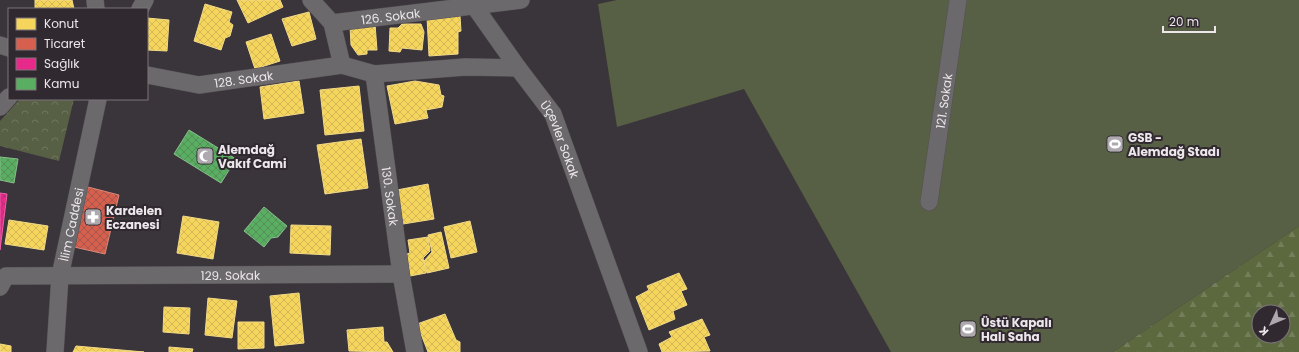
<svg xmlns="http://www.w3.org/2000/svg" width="1299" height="352" viewBox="0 0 1299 352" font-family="Poppins,sans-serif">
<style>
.grass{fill:#575f44}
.forest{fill:url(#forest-firs);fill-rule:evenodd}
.park{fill:url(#park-crowns)}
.homes{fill:url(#homes-cross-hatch);stroke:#f3da87}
.shops{fill:url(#shops-cross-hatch);stroke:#dd887d}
.health{fill:url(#health-cross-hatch);stroke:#e962a7}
.public{fill:url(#public-cross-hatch);stroke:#86bf8b}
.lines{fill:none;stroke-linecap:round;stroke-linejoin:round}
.street-casing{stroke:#565256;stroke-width:18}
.street{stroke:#6c696c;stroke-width:17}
.labels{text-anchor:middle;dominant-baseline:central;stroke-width:4;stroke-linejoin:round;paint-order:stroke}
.street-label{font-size:12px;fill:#ede7ec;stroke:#312930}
.poi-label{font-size:12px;font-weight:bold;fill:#ede7ec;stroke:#312930;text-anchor:start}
</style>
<defs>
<pattern id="forest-firs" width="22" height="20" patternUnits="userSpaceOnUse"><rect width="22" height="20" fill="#5c693f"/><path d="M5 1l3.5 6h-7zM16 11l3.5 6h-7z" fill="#747e5b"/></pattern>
<pattern id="park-crowns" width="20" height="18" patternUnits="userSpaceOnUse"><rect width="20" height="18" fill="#575f44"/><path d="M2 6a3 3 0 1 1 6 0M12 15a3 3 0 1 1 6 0" fill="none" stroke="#6f765f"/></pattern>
<pattern id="homes-cross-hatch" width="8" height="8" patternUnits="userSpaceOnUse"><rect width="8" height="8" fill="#f6d55c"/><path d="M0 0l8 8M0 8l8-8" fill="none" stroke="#d3b858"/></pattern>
<pattern id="shops-cross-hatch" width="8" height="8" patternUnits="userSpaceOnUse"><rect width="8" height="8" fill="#d6604d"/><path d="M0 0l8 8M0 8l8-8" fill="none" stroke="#a4574b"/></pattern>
<pattern id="health-cross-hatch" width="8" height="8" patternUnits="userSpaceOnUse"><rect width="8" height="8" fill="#e7298a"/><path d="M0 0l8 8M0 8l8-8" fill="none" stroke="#b73176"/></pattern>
<pattern id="public-cross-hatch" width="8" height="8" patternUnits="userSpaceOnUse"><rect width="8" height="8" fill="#5aae61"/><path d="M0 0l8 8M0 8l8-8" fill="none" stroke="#548e59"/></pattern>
</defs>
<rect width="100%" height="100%" fill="#3a353a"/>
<path class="grass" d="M617 0H1299V226L1113 352H891L744 89 617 127 598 4Z"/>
<path class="forest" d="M1299 226V352H1113ZM1259 312H1283V336H1259Z"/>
<path class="park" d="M20 99H74L59 161 0 146V121Z"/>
<g class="homes">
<path d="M35 0H72L74 9H35Z"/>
<path d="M237 0H280L283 7 248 23Z"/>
<path d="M205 4 232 12 229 22 233 25 230 36 225 38 221 50 194 41Z"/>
<path d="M309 12 316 39 292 46 282 19Z"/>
<path d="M460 16 461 31 458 32V54L429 56 427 17Z"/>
<path d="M147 18 169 20 167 51 147 50Z"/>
<path d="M375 24 377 50H367V54L358 55 351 45 350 26Z"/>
<path d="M402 24H421L424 32 422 50 402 48 400 52 389 51 390 28H398Z"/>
<path d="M271 34 280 61 255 69 246 42Z"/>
<path d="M299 81 304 113 264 119 260 87Z"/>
<path d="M415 81 439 85 441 95 444 96 442 107 426 110 428 118 395 124 387 86Z"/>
<path d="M359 86 364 131 325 135 320 90Z"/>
<path d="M361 139 368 188 325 194 317 145Z"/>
<path d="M428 184 434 219 403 224 397 190Z"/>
<path d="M183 216 219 222 213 259 177 253Z"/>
<path d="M9 220 48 226 44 250 5 244Z"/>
<path d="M470 221 477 252 451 258 444 227Z"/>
<path d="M291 225 331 226 330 255 290 253Z"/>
<path d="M441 232 449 268 427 273 424 261 432 252 428 235Z"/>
<path d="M428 237 430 251 423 258 426 273 410 276 406 254 410 253 408 240Z"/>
<path d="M679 273 687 289 681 291 687 305 673 311 675 319 649 330 636 297 649 290 647 286Z"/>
<path d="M299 293 304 343 275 346 270 296Z"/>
<path d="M208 298 237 301 232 338 205 335Z"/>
<path d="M164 307 190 308 189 334 163 332Z"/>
<path d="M445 314 456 340 460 342V352H428L417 324Z"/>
<path d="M702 319 710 335 704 337 710 351 662 352 659 344 672 337 669 332Z"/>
<path d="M238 322H264V348L238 349Z"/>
<path d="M383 327 384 342H387L393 352 349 351 347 330Z"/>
<path d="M0 344 11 346V352H0Z"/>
<path d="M76 346 144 352H73Z"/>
<path d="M169 347 193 349 192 352H169Z"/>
</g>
<path class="shops" d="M88 187 119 195 105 254 74 247Z"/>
<path class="health" d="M0 193 7 194 0 250Z"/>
<g class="public">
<path d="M189 130 236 159 221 183 174 154Z"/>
<path d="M0 157 18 159 14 183 0 180Z"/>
<path d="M264 207 287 226 278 237 271 238 264 247 244 231Z"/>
</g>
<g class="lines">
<g class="street-casing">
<g id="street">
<path d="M95 0 96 9"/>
<path d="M311 0 332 23 342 65"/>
<path d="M470 0 518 68"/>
<path d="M140 9 145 0"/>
<path id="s1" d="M332 23 521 0"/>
<path d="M0 45 9 48"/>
<path id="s2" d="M374 74 465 67 518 68 553 114 639 352"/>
<path id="s3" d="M147 75 199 85 342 65 374 74 401 274 415 352"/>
<path d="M0 107 9 97"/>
<path id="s4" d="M929 202 958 0"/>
<path id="s5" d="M0 287 6 276 401 274"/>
<path id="s6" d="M55 352 60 276 98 99"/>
</g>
</g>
<use href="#street" class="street"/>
</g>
<defs>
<g id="stadium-square" transform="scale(0.9)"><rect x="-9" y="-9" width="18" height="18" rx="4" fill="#aea9ae" stroke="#312930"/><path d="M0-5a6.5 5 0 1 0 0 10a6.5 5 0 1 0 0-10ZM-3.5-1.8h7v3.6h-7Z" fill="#fff"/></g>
<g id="mosque-square" transform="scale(0.9)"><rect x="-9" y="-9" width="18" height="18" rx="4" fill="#aea9ae" stroke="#312930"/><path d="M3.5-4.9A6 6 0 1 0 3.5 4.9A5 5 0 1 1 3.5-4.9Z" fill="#fff"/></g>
<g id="pharmacy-square" transform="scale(0.9)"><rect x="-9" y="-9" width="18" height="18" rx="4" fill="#aea9ae" stroke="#312930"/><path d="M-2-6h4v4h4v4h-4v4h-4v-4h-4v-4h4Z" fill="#fff"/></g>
</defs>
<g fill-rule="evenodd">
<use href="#stadium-square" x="1115" y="144"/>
<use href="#mosque-square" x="205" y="156"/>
<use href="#pharmacy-square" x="93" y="217"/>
<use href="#stadium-square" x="968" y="329"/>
</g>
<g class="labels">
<g class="street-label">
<text stroke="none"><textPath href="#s1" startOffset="59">126. Sokak</textPath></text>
<text stroke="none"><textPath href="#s3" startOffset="98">128. Sokak</textPath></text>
<text stroke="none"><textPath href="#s4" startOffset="102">121. Sokak</textPath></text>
<text stroke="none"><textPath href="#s2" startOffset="228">Üçevler Sokak</textPath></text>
<text stroke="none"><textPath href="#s3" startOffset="354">130. Sokak</textPath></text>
<text stroke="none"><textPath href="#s6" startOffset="129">İlim Caddesi</textPath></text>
<text stroke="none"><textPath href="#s5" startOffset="237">129. Sokak</textPath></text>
</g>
<g class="poi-label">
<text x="1128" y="137">GSB -<tspan x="1128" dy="14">Alemdağ Stadı</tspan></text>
<text x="218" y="149">Alemdağ<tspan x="218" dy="14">Vakıf Cami</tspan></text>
<text x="106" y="210">Kardelen<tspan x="106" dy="14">Eczanesi</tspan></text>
<text x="981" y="322">Üstü Kapalı<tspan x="981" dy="14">Halı Saha</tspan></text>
</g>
</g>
<rect x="8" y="8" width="140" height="92" fill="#312930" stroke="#7c757b"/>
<rect x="16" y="18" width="20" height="12" fill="#f6d55c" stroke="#7c757b"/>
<text x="44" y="28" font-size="12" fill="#ede7ec">Konut</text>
<rect x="16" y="38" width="20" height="12" fill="#d6604d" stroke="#7c757b"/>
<text x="44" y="48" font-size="12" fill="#ede7ec">Ticaret</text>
<rect x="16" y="58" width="20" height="12" fill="#e7298a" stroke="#7c757b"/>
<text x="44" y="68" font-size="12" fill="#ede7ec">Sağlık</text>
<rect x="16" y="78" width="20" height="12" fill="#5aae61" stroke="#7c757b"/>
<text x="44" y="88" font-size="12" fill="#ede7ec">Kamu</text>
<g transform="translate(1271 324) rotate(226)"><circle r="19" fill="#312930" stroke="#7c757b"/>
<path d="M0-3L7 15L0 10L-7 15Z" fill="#aea9ae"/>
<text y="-6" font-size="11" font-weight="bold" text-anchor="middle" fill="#ede7ec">K</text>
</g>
<path d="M1163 26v6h52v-6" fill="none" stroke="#ede7ec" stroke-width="2"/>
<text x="1169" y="26" font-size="12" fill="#ede7ec" stroke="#312930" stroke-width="3" paint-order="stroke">20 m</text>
</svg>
